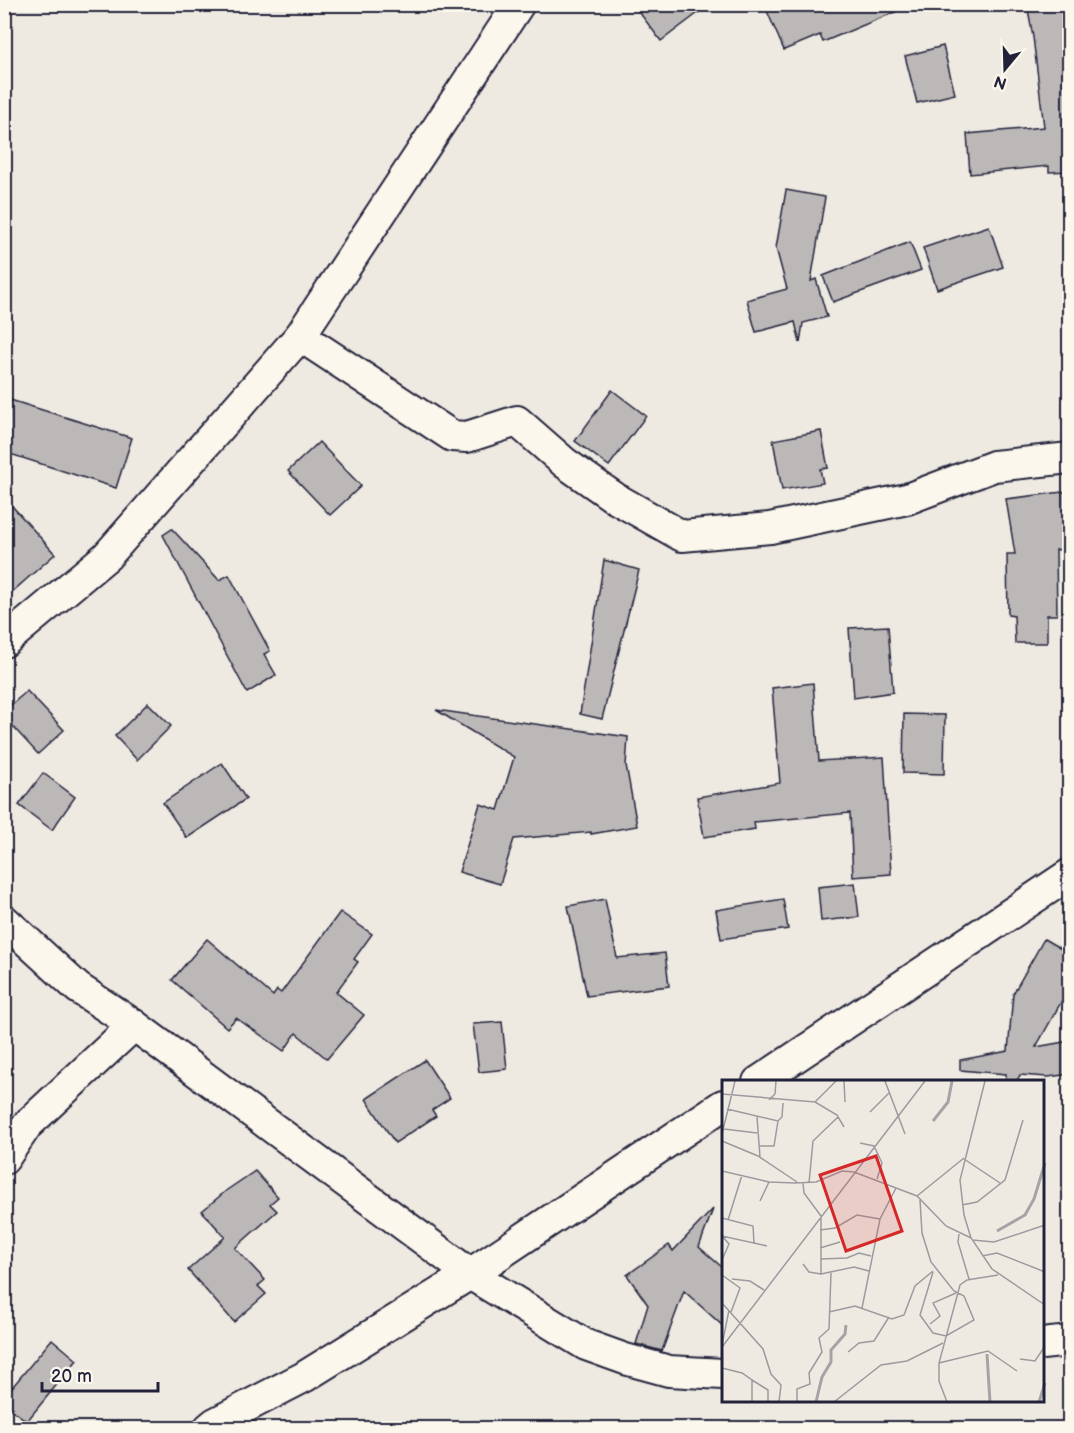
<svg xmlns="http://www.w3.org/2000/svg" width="1074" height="1433" viewBox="0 0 1074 1433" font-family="'Balsamiq Sans',sans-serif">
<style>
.building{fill:#bcb8b8;stroke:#22223b;stroke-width:1.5}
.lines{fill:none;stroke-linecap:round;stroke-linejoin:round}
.street-casing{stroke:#22223b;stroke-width:34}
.street{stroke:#fbf7ec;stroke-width:30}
.inset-river{fill:none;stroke:#a6a3a7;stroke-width:3}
.inset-road{fill:none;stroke:#9c9a9f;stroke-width:1.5}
.view{fill:#d62828;fill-opacity:0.15;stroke:#d62828;stroke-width:3}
.inset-edge{fill:none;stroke:#22223b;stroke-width:3}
</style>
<rect width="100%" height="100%" fill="#eeeae2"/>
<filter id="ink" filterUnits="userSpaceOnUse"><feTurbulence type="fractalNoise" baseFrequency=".0167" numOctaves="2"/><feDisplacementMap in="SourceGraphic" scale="12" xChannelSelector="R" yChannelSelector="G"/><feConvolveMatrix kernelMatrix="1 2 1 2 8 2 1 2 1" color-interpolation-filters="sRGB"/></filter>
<g filter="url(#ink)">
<g class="building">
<path d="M633 4H710L661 41Z"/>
<path d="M764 4H912V5L823 42 820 35 784 50Z"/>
<path d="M1027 4H1070V171L1049 172V166L970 174 967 134 1044 127 1033 37Z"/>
<path d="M943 46 955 94 917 103 905 56Z"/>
<path d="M786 190 825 197 811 281 816 279 827 317 803 323 800 343 795 322 756 332 747 300 787 289 776 248Z"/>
<path d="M989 226 1003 267 937 289 923 248Z"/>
<path d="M910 242 921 270 833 302 823 276Z"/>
<path d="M612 390 646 416 609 466 575 441Z"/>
<path d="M4 398 132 438 116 488 4 452Z"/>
<path d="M821 431 828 468 820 469 823 483 782 490 773 440Z"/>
<path d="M319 442 361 486 330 515 288 471Z"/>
<path d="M1070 491V548L1056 550 1057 615H1047V643H1015L1014 616 1008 615 1007 554H1015L1006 499Z"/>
<path d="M4 497 55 554 4 599Z"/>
<path d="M172 529 219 580 229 575 270 651 264 654 276 675 247 693 163 535Z"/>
<path d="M604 560 639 570 602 719 580 714Z"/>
<path d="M888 626 893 692 854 698 849 628Z"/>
<path d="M813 683 819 761 884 757 891 874 853 877 850 813 754 822 755 829 704 837 697 797 780 783 772 688Z"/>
<path d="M27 691 64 730 38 754 4 717V711Z"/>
<path d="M148 703 171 726 137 760 115 736Z"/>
<path d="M436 710 628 737 626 765 637 826 591 834V832L514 839 500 884 459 872 480 804 498 810 514 757Z"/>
<path d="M904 714 945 715 944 774 903 773Z"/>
<path d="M222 763 246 799 187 838 163 803Z"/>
<path d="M43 773 75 797 52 830 19 805Z"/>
<path d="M855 883 859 917 821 921 818 887Z"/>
<path d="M605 899 617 958 665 953 669 986 587 996 568 906Z"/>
<path d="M783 899 788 929 721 939 716 910Z"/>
<path d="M340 912 372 934 354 959 358 962 336 992 364 1015 327 1059 296 1033 284 1051 236 1018 227 1028 172 980 207 939 273 996 277 990 281 993Z"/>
<path d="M1044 939 1070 954V986L1036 1047 1070 1041V1074L1048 1077 1020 1075 1016 1082H1006V1074L960 1070V1060L1008 1051 1013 994Z"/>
<path d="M502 1022 507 1069 479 1072 473 1024Z"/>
<path d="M425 1060 450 1098 432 1110 436 1116 395 1143 366 1099Z"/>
<path d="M255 1171 278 1197 270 1204 277 1211 235 1248 265 1280 258 1286 266 1294 234 1322 188 1270 225 1237 202 1211 227 1190Z"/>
<path d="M713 1209 699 1247 723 1268V1326L684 1291 662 1351 636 1344 648 1305 627 1275 669 1245 673 1251Z"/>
<path d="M52 1339 77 1360 27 1421 4 1404V1397Z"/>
</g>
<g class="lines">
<g class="street-casing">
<g id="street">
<path d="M300 336 452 436 467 437 517 421 565 463 615 498 682 536 770 528 907 499 994 466 1070 458"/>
<path d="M4 642 107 556 300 336 519 4"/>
<path d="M4 920 78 988 134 1025 470 1274 586 1345 625 1359 669 1371 723 1374"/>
<path d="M758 1082 1070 874"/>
<path d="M4 1159 27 1125 134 1025"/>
<path d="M1042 1344 1070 1341"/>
<path d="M209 1428 215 1423 304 1377 470 1274 723 1105"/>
</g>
</g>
<use href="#street" class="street"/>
</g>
</g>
<g transform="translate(722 1080)">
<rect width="322" height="322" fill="#eeeae2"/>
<path class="inset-river" d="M211 41 226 22 230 1M275 151 303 135 312 119 323 83M265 274 268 322M94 322 100 297 109 282V270L123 254 124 245M317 322 323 303"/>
<path class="inset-road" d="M122 1 123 22M163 1 183 54M263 1 238 100 242 135 249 158 270 189 323 225M0 14 93 22 114 1M47 20 53 14 54 1M93 22 115 35 122 47M5 29 56 41 60 37 61 23M148 32 167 13M35 37 38 77M2 49 35 53M0 54 13 1M0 61 36 76 75 102M138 63 152 66 160 83 155 99M37 66H52L56 41M242 79 278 103M0 91 47 102 73 103 94 102 120 91 132 92 195 116 224 146 249 158M81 103 82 113 99 136V194L132 187 147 191M87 103 91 61 116 37M195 116 242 78M198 120 200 153 209 182 232 211 242 216 252 240 224 256 211 253 198 235 211 192M38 121 47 102M240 125 255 122 283 100 301 40M0 138 31 146 32 163M6 140 20 95M98 150 113 148 135 135 158 139M237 154 236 162 247 199M0 156 45 166M0 156 7 164 0 180M250 160 272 162 323 145M98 168 118 162M260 176 275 173 323 192M99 179 125 178 137 173 149 176M81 184 87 192 99 194M0 195 18 208 9 232M10 199 28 201 42 210M0 223 41 269 49 294 59 305 57 322M140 228 158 139 174 108M107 232 133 226 170 239 182 235 193 206 211 191M208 244 218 236 211 223 234 213M0 265 7 230M0 267 203 1M126 272 137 263 152 261 167 237M298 279 313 281 323 266M217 283 266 271 295 291M0 288 20 293 30 300V322M30 300 46 310V322M75 322V309L88 304 87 293 100 272 97 258 107 249 109 193M112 322 159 285 185 281 221 263M225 322 217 301V283L238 205 245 200 276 195"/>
<path class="view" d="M154 76 180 151 124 171 98 95Z"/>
<rect width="322" height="322" class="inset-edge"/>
</g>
<rect width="1074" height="1433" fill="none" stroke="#fbf7ec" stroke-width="24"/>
<rect x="12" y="12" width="1050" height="1409" fill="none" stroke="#22223b" stroke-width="2" filter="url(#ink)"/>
<g transform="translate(1005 69) rotate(199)" stroke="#fbf7ec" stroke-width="4.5" paint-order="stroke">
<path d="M0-4.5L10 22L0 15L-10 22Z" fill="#22223b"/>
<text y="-9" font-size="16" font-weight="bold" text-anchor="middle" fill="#22223b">N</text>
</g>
<path d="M42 1382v9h116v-9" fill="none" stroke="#22223b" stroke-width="3"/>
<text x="51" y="1382" font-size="18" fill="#22223b" stroke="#fbf7ec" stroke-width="4.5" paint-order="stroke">20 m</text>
</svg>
